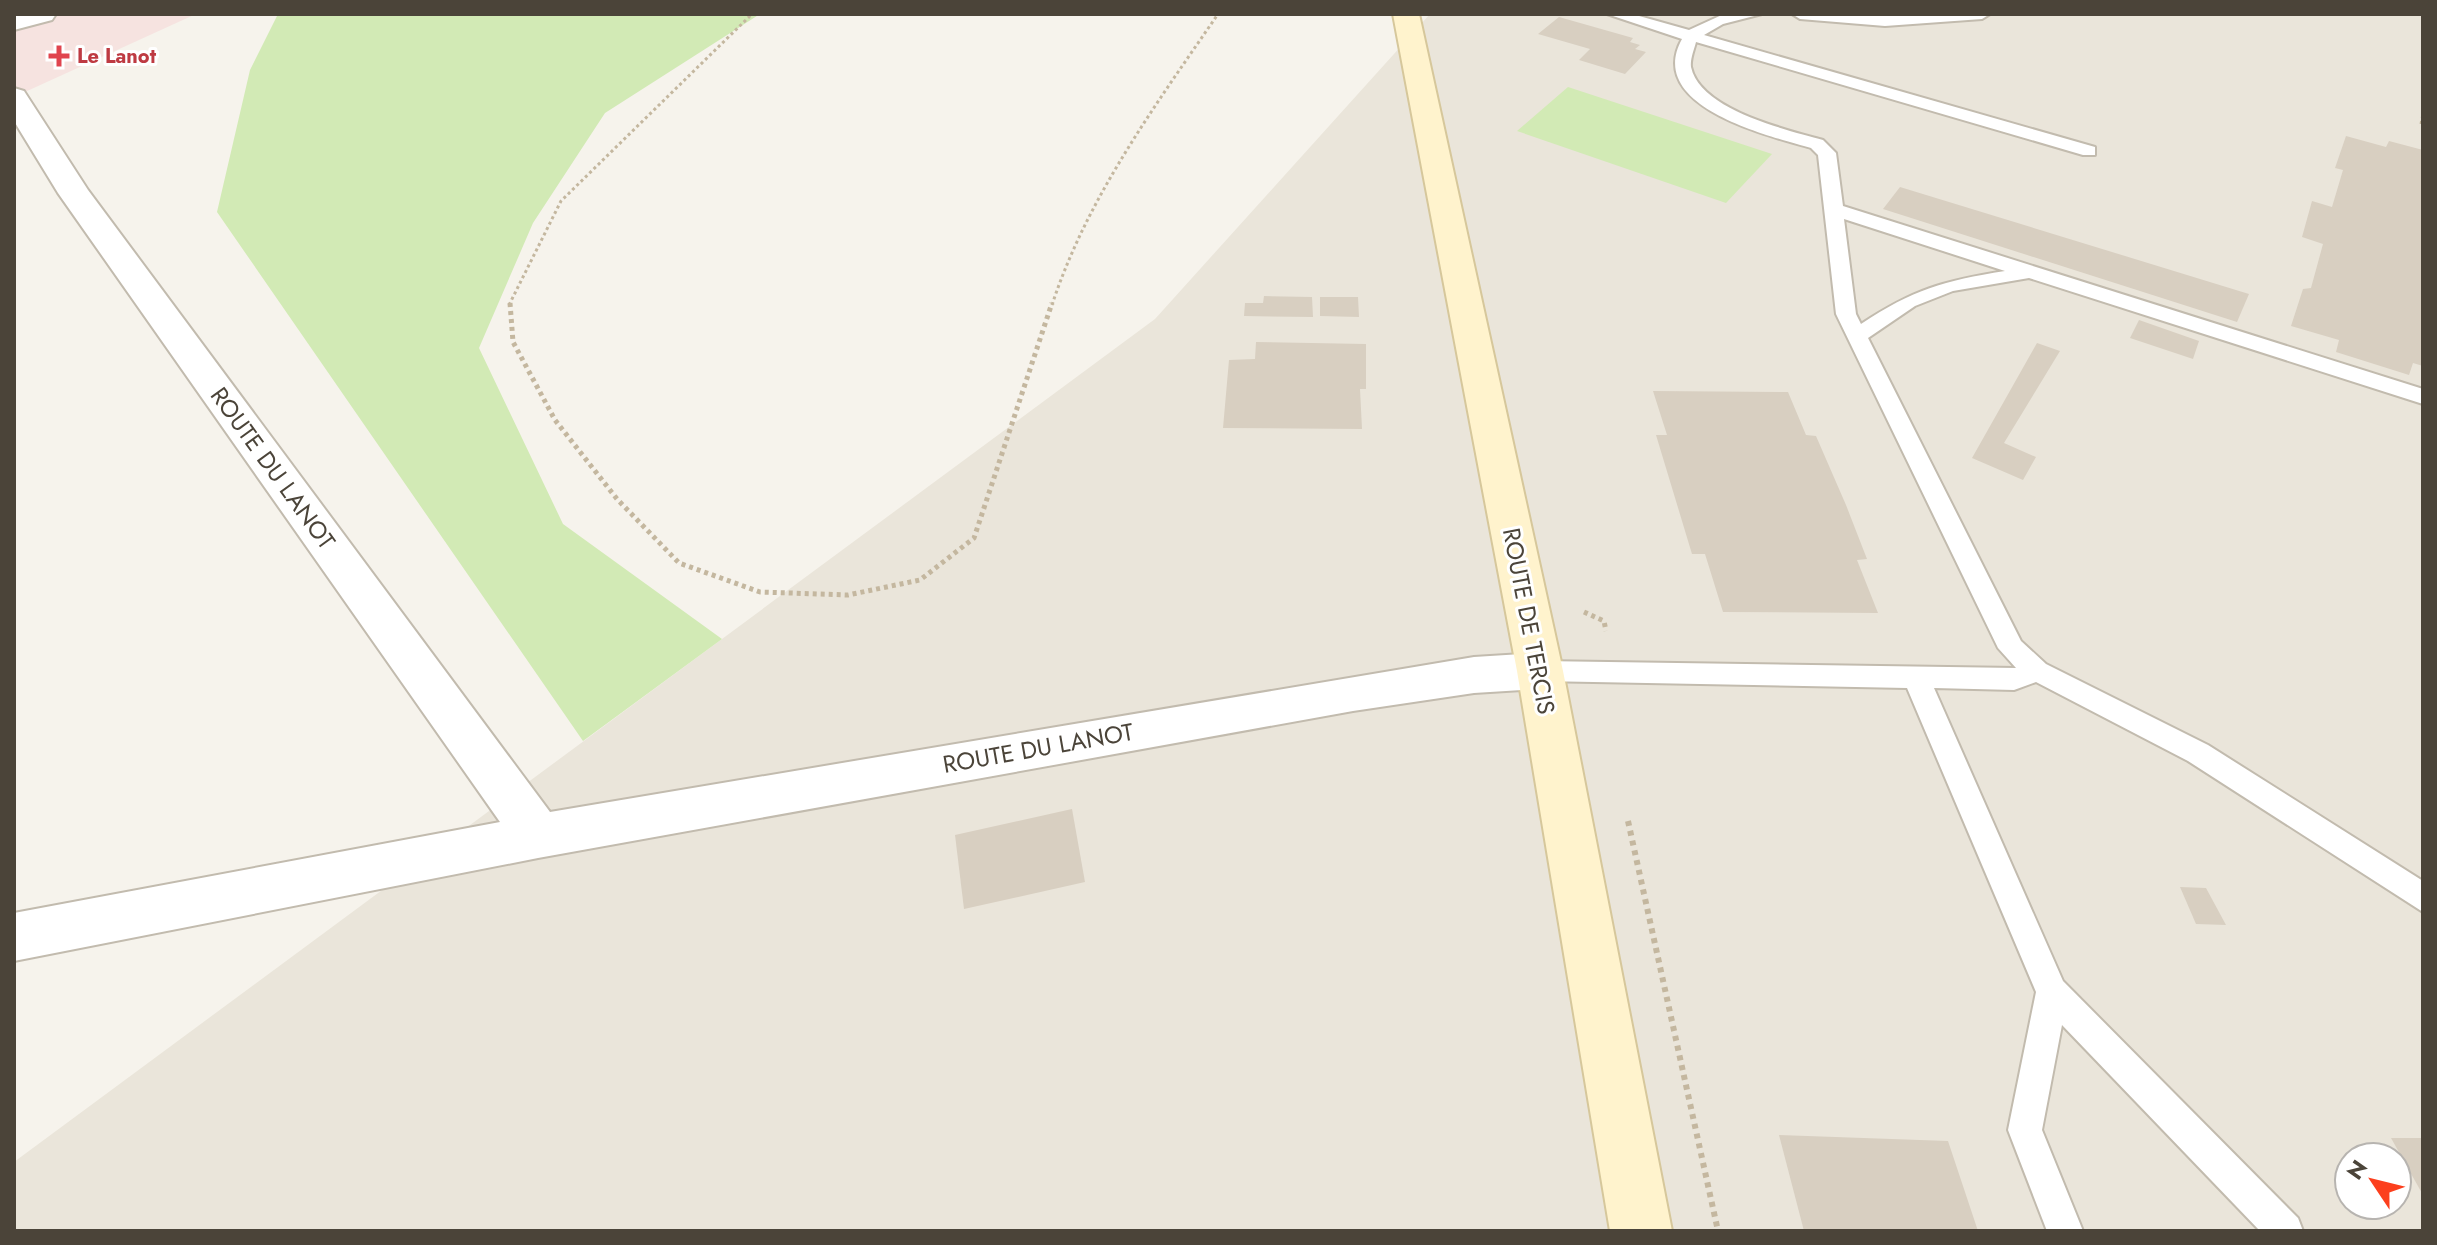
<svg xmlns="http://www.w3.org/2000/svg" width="2437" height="1245" viewBox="0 0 2437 1245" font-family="Jost,sans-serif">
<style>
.residential{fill:#eae5da;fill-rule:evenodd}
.medical{fill:#f6e3e0}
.green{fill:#d2eab5}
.building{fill:#d8cfc1}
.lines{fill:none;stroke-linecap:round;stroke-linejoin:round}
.service-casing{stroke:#c2bbae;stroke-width:4}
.minor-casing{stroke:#c2bbae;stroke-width:4}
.secondary-casing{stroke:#d6c79b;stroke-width:4}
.path-far2{stroke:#c4b79f;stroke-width:3;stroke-dasharray:3 3;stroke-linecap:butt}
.path-far1{stroke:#c4b79f;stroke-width:5;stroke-dasharray:4 4;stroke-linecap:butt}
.path{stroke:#c4b79f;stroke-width:6;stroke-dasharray:5 5;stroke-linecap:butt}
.service{fill:#fff;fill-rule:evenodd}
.minor{fill:#fff;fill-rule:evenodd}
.secondary{fill:#fff3cd;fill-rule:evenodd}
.health-dot{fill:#e0444e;stroke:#fff;stroke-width:3}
.labels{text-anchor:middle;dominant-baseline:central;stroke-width:6;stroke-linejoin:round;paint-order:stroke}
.far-health-label{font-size:20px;font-weight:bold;fill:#be3a42;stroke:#fff;text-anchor:start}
.street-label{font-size:24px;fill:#4b4439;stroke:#fff}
</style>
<rect width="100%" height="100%" fill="#f6f3ec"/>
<path class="residential" d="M1430 14H2423V1231H14V1162L1155 319ZM2349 1157H2397V1205H2349Z"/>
<path class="medical" d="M14 14H196L14 97Z"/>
<g class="green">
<path d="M278 14H760L605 113 533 223 479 348 563 524 722 639 583 741 217 212 250 70Z"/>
<path d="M1568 87 1772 154 1726 203 1517 131Z"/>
</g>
<g class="building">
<path d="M1559 17 1633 38 1630 42 1640 45 1635 49 1646 52 1625 74 1579 60 1590 49 1538 34Z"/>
<path d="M2346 136 2386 147 2389 141 2423 150V366L2413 363 2409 375 2336 352 2339 340 2291 326 2303 289 2311 288 2323 244 2302 237 2312 201 2332 207 2343 170 2335 168Z"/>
<path d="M1900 187 2249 294 2237 322 1883 209Z"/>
<path d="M1264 296 1312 297 1313 317 1244 316 1245 303H1263Z"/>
<path d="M1320 297H1358L1359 317 1320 316Z"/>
<path d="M2139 320 2199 341 2193 359 2130 338Z"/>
<path d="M1256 342 1366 344V389H1360L1362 429 1223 428 1229 360 1255 359Z"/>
<path d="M2037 343 2060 351 2004 443 2036 457 2023 480 1972 458Z"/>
<path d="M1653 391 1788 392 1806 435 1816 436 1846 505 1867 559 1857 560 1878 613 1723 612 1705 554H1692L1656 435H1667Z"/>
<path d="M1072 809 1085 882 964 909 955 835Z"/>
<path d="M2180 887 2206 888 2226 925 2196 924Z"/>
<path d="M1779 1135 1948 1141 1978 1231H1804Z"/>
<path d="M2391 1138H2423V1195Z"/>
</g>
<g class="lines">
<g class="service-casing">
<g id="service">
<path d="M1607 14H1632L1689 30 1724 14H1762L1723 24 1704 35 2095 147V155H2083L1696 42C1694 50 1690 59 1691 67 1700 110 1787 130 1823 140L1836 153 1843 206 2423 389V404L2029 278 1953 291 1915 306 1868 338 2021 641 2046 664 2208 745 2423 881V912L2188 761 2036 682 2014 690 1934 688 2063 981 2298 1218 2303 1231H2260L2062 1025 2042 1130 2083 1231H2047L2008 1130 2036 992 1907 688 1540 681 1531 678 1527 671 1531 664 1540 661 2016 668 1998 648 1836 314 1818 155 1811 148C1766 135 1645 106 1682 39ZM1844 219 2005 271C1943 281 1914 289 1861 324L1856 314Z"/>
<path d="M1792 14H1990L1982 19 1885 26 1800 19Z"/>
</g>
</g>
<g class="minor-casing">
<g id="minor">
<path d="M14 14H56L52 20 14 30Z"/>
<path d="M14 88 24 91 88 190 550 812 1474 657 1540 653 1556 659 1563 671 1556 683 1540 689 1474 693 1353 711 538 858 14 961V913L500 822 58 193 14 121Z"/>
</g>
</g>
<g class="secondary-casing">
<path id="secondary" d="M1393 14H1419L1563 671 1672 1231H1610L1517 671Z"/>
</g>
<g class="path-far2">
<path d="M2421 124 2423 114"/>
<path d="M509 305 561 201 752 14"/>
<path d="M1052 305C1087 198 1155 106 1218 14"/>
</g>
<g class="path-far1">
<path d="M510 303 513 342 555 420 617 499 679 563 760 592 848 595 920 580 974 538 1052 303"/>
<path d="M1584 612 1604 621 1606 631"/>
</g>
<path class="path" d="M1628 821 1718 1231"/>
<use href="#service" class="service"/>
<use href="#minor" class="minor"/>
<use href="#secondary" class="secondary"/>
</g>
<path class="health-dot" d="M55 44h8v8h8v8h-8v8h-8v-8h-8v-8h8z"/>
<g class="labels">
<g class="far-health-label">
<text x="77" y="56">Le Lanot</text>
</g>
<g class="street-label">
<text transform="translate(273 468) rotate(54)">ROUTE DU LANOT</text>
<text transform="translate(1529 621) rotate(79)">ROUTE DE TERCIS</text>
<text transform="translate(1038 748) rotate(-10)">ROUTE DU LANOT</text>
</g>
</g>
<rect width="2437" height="1245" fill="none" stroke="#4b4439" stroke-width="32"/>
<g transform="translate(2373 1181) rotate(305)"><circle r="38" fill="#ffffff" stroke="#b7b4b0" stroke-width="2"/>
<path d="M0-6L14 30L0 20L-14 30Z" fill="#fc3f1d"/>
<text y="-12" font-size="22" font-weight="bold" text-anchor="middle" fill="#4b4439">N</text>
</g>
</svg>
